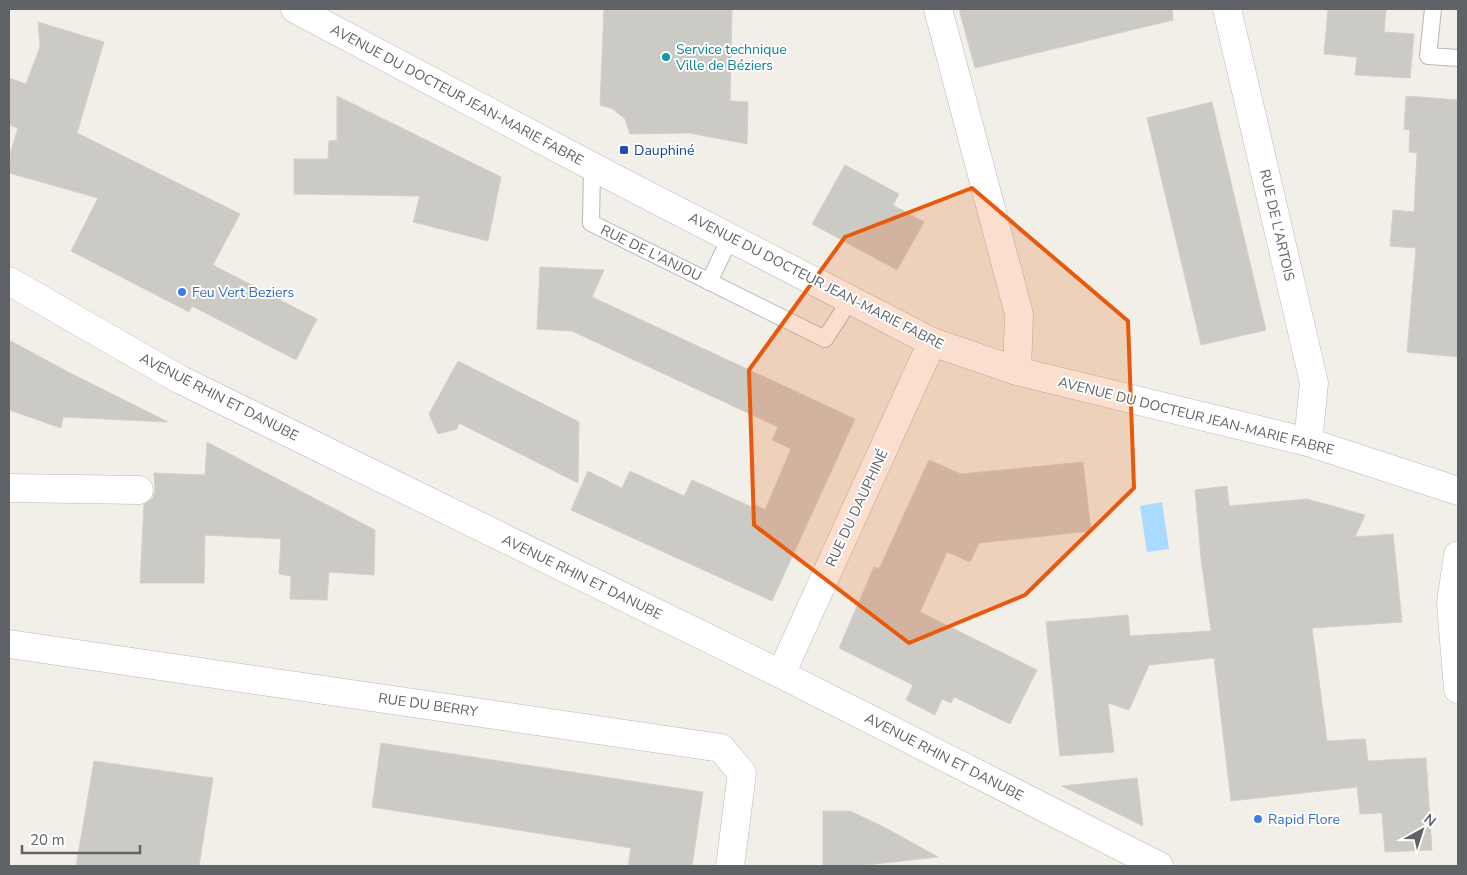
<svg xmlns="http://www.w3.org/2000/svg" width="1467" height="875" viewBox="0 0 1467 875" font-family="'Nunito Sans',sans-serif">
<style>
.water{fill:#aadaff}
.building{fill:#cccac5;stroke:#d6d1c6}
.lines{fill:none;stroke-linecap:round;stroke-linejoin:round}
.lane-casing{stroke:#b5b8bc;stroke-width:18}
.street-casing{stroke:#b5b8bc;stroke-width:29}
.secondary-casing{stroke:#b6babf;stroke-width:29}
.lane{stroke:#fff;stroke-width:16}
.street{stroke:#fff;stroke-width:28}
.secondary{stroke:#fff;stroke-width:28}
.marked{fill:#e8590c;fill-opacity:0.2;stroke:#e8590c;stroke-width:4;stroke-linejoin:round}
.culture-dot{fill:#0f9aa8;stroke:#fff;stroke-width:2}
.transit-dot{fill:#1a4fb4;stroke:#fff;stroke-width:2}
.shop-dot{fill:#3f7fe0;stroke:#fff;stroke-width:2}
.labels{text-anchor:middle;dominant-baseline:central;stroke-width:4;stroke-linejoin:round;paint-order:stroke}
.culture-label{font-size:14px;fill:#0d838f;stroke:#fff;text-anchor:start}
.street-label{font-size:14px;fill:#5f6368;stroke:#fff}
.transit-label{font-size:14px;fill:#164399;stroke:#fff;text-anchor:start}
.shop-label{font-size:14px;fill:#366cbe;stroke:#fff;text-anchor:start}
</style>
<rect width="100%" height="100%" fill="#f1efe8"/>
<path class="water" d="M1162 502 1169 549 1147 552 1140 506Z"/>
<g class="building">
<path d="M604 9H732L730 101 748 102 747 144 689 133 630 134 625 119 613 109 600 105Z"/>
<path d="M959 9H1172L1173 20 975 68Z"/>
<path d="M1328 9H1386L1384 32 1414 34 1410 78 1355 75 1357 57 1324 54Z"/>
<path d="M38 22 104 42 77 133 240 214 213 265 317 319 296 360 192 306 189 312 71 251 98 198 9 173V157L18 128 9 125V78L26 84 40 47Z"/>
<path d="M337 96 501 177 488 241 413 222 420 196 294 194V159H328L329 141 337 140Z"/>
<path d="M1406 96 1458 100V357L1407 352 1416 248 1390 246 1393 210 1414 212 1417 153 1409 152 1410 130 1404 129Z"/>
<path d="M1212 102 1266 330 1201 345 1147 118Z"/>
<path d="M845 165 899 194 893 205 924 222 897 270 812 224Z"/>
<path d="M540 267 604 270 592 297 855 419 772 601 571 510 588 471 622 488 630 471 684 496 692 480 754 508 756 505 765 510 791 449 772 440 778 427 572 331 537 329Z"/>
<path d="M9 340 70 373 168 422 63 417 61 428 9 410Z"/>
<path d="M458 361 579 422 578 483 459 423 457 429 438 434 429 414Z"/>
<path d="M207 442 375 530 374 575 329 572 327 600 290 599 291 576 279 574 281 539 205 535 204 583H140L144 504 153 498 155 491 154 473 205 475Z"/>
<path d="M929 460 961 474 1083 462 1091 531 979 543 970 562 947 552 920 612 1037 670 1010 724 954 697 951 703 942 699 935 715 906 700 913 685 839 648 874 567 879 569Z"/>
<path d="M1227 486 1229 506 1307 499 1365 515 1355 537 1393 534 1402 622 1312 628 1327 741 1365 739 1368 761 1426 758 1432 850 1385 852 1382 813 1360 814 1357 787 1231 801 1214 658 1149 665 1129 710 1108 703 1114 752 1060 756 1046 622 1128 615 1130 636 1211 631 1201 558 1195 490Z"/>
<path d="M381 743 703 792 692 866H628L631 848 372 807Z"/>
<path d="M94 761 213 778 199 866H76Z"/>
<path d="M1137 778 1143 826 1062 786Z"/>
<path d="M823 811H850L884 827 938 857 857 866H823Z"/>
</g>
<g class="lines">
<g class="lane-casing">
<g id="lane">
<path d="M1433 9 1428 56 1458 58"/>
<path d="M592 167 591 223 825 339 850 300"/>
<path d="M709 282 730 238"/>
</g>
</g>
<g class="street-casing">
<g id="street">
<path d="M938 9 1019 314 1017 371"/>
<path d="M1227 9 1314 383 1308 442"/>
<path d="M9 488 139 490"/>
<path d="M1458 555 1451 603 1458 689"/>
<path d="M9 644 721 748 742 773 730 866"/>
<path d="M781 674 932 342"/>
</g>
</g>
<g class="secondary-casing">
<g id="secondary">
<path d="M295 9 616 179 932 342 1017 371 1308 442 1458 491"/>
<path d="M9 281 179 379 781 674 1159 866"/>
</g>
</g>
<use href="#lane" class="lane"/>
<use href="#street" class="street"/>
<use href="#secondary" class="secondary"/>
</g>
<path class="marked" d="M972 188 1128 321 1134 488 1025 595 909 643 754 525 749 370 845 237Z"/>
<circle class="culture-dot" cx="666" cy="57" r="5"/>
<rect class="transit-dot" x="619" y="145" width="10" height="10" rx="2.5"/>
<g class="shop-dot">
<circle cx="182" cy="292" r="5"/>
<circle cx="1258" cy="819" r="5"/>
</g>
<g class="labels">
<g class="culture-label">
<text x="676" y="49">Service technique<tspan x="676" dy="16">Ville de Béziers</tspan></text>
</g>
<g class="street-label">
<text transform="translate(457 95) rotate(28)">AVENUE DU DOCTEUR JEAN-MARIE FABRE</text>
<text transform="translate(1277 225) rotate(77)">RUE DE L'ARTOIS</text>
<text transform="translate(651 253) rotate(26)">RUE DE L'ANJOU</text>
<text transform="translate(816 281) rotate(27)">AVENUE DU DOCTEUR JEAN-MARIE FABRE</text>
<text transform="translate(219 397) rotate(27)">AVENUE RHIN ET DANUBE</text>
<text transform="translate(1196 416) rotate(14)">AVENUE DU DOCTEUR JEAN-MARIE FABRE</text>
<text transform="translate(857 508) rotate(-65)">RUE DU DAUPHINÉ</text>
<text transform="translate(582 577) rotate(26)">AVENUE RHIN ET DANUBE</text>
<text transform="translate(428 705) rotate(8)">RUE DU BERRY</text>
<text transform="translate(944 757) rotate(27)">AVENUE RHIN ET DANUBE</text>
</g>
<g class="transit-label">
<text x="634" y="150">Dauphiné</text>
</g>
<g class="shop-label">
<text x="192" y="292">Feu Vert Beziers</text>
<text x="1268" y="819">Rapid Flore</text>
</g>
</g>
<rect width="1467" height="875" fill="none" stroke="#5f6368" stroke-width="20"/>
<g transform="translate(1422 830) rotate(39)" stroke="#ffffff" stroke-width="4" paint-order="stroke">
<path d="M0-4L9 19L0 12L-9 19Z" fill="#5f6368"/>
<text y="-8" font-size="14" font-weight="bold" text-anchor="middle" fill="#5f6368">N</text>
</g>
<path d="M22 845v8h118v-8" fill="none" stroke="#5f6368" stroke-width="2.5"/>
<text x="30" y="845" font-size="15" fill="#5f6368" stroke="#ffffff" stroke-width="4" paint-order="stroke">20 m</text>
</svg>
